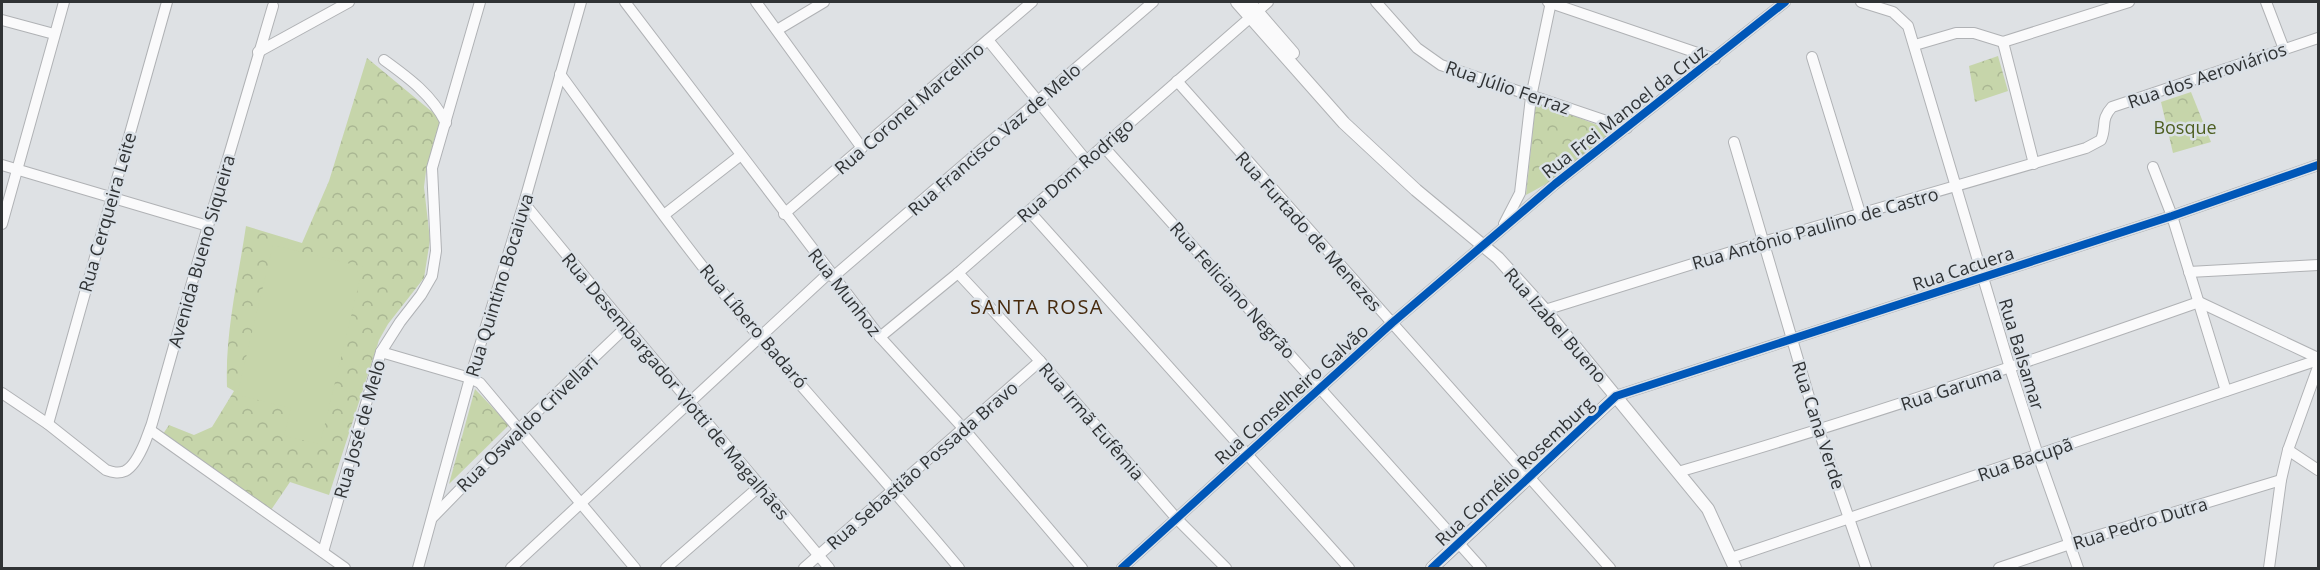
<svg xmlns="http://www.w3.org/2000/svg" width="2320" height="570" viewBox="0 0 2320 570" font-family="'Open Sans',sans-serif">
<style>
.park{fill:url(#park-crowns)}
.garden{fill:#c6d5aa}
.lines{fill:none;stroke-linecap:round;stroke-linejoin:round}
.minor-casing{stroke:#b0b2b5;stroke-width:12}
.tertiary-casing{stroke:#b0b2b5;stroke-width:14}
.minor{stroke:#fafafb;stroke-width:10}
.tertiary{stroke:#fafafb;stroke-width:12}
.cycleway-casing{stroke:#dbe1e7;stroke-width:11}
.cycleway{stroke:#0057b8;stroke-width:8}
.labels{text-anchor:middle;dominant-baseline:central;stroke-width:5;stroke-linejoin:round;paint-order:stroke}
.street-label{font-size:18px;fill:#303335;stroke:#dbe1e7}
.park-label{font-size:18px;fill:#4e5f21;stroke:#dbe1e7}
.neighbourhood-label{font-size:20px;letter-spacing:1.5px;fill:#472a0d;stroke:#dbe1e7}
</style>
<defs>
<pattern id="park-crowns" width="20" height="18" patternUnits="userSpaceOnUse" patternTransform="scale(1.5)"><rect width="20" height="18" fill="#c6d5aa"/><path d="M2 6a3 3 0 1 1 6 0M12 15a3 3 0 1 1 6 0" fill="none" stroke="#aab793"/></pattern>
</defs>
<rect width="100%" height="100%" fill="#dee1e4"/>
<g class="park">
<path d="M1998 56 2008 91 1975 102 1969 66Z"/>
<path d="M367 58 442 120 426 171 424 187 430 240 424 278 388 324 379 340 329 495 290 482 271 510 163 434 169 425 194 435 212 427 234 391 227 387C225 332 238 280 246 226L302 243 329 181Z"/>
<path d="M2191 92 2211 142 2173 153 2161 102Z"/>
<path d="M1536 101 1615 132 1557 178 1526 195Z"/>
<path d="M475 389 509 425 449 484Z"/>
</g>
<path class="garden" d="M273 245 363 267 320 444 284 436 291 408 237 395Z"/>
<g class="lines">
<g class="minor-casing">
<g id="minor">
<path d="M625 2 880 337 963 428 1082 568"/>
<path d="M756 2 862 148"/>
<path d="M1376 2 1417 48 1441 65 1627 128"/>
<path d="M1548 2 1715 59"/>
<path d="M1861 2 1893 12 1908 26 2010 368 2038 455 2078 568"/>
<path d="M2266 2 2284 49"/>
<path d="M2 20 54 34"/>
<path d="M777 30 824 2"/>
<path d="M988 40 1086 160"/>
<path d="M2003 42 2034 164"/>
<path d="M1915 45 1956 33H1974L2003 42 2129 2"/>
<path d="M258 52 349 2"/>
<path d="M1812 57 1860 213"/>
<path d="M384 60C409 78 432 95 446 123"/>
<path d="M560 74C625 163 689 253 760 338 826 415 894 490 959 568"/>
<path d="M1177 81 1610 568"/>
<path d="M1734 142 1819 431 1866 568"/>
<path d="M1103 146 1481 568"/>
<path d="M2 165 208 226"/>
<path d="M2153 167 2172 216 2226 391"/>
<path d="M524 203C624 326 728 446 829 568"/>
<path d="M1029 211 1349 568"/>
<path d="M784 214 1032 2"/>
<path d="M664 215 741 155"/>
<path d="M2 224 64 2"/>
<path d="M1504 224 1520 193 1531 97 1551 2"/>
<path d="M2189 272 2318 265"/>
<path d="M958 273 1040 361 1177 519 1226 568"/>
<path d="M833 277 1153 2"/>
<path d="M1545 310 1763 242 2086 148 2101 140C2107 126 2100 120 2112 107L2318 38"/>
<path d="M880 337 958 273 1268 2"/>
<path d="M381 352 470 378 480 383 635 568"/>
<path d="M2 393 48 424 106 470C112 472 118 474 125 471 140 464 153 422 157 406L208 226 273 6"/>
<path d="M1616 396 2172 216 2318 165"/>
<path d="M48 424 167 2"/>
<path d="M150 430 345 568"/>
<path d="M2288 450 2318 470"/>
<path d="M1678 472C1854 421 2026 363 2199 302L2318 358"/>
<path d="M433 517 519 429 625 328"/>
<path d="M323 552 381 352 400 322 421 295 432 276 436 251 432 168 480 2"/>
<path d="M1731 558 2318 360"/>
<path d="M418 568 470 378 524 203 581 2"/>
<path d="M511 568 830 272"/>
<path d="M666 568 761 485"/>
<path d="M804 568 1040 361"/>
<path d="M1122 568 1392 323 1555 184 1785 2"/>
<path d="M1999 568 2070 544 2281 480"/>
<path d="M2269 568 2281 480 2288 450 2318 367"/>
</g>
</g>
<g class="tertiary-casing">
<g id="tertiary">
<path d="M1237 2 1344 123 1416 190 1498 258 1545 310 1708 509 1735 568"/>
<path d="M1249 2 1293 53"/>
<path d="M1432 568 1616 396"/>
</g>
</g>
<use href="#minor" class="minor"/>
<use href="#tertiary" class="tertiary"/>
<g class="cycleway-casing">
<g id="cycleway">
<path d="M1122 568 1392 323 1555 184 1785 2"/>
<path d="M1432 568 1616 396 2172 216 2318 165"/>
</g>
</g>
<use href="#cycleway" class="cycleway"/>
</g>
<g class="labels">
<g class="street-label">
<text transform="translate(2207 75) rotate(-19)">Rua dos Aeroviários</text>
<text transform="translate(1508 87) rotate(19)">Rua Júlio Ferraz</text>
<text transform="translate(909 108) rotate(-41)">Rua Coronel Marcelino</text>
<text transform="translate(1624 111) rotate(-38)">Rua Frei Manoel da Cruz</text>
<text transform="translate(994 139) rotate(-41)">Rua Francisco Vaz de Melo</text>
<text transform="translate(1075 170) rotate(-41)">Rua Dom Rodrigo</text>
<text transform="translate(107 212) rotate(-74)">Rua Cerqueira Leite</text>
<text transform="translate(1815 228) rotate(-16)">Rua Antônio Paulino de Castro</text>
<text transform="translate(1309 231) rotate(48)">Rua Furtado de Menezes</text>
<text transform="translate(201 251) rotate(-74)">Avenida Bueno Siqueira</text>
<text transform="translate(1963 268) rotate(-18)">Rua Cacuera</text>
<text transform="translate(499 285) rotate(-73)">Rua Quintino Bocaiuva</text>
<text transform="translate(1233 290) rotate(48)">Rua Feliciano Negrão</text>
<text transform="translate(845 292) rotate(52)">Rua Munhoz</text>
<text transform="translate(1556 325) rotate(49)">Rua Izabel Bueno</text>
<text transform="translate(754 326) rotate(50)">Rua Líbero Badaró</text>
<text transform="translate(2022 354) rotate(73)">Rua Balsamar</text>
<text transform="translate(676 386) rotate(50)">Rua Desembargador Viotti de Magalhães</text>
<text transform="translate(1951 388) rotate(-18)">Rua Garuma</text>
<text transform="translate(1291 394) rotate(-42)">Rua Conselheiro Galvão</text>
<text transform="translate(1092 421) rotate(49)">Rua Irmã Eufêmia</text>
<text transform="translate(527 423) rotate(-44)">Rua Oswaldo Crivellari</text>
<text transform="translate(1819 425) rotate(72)">Rua Cana Verde</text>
<text transform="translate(359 429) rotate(-74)">Rua José de Melo</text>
<text transform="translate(2025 459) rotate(-19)">Rua Bacupã</text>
<text transform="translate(922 465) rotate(-41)">Rua Sebastião Possada Bravo</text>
<text transform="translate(1514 471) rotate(-43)">Rua Cornélio Rosemburg</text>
<text transform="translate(2140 523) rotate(-17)">Rua Pedro Dutra</text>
</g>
<g class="park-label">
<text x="2185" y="127">Bosque</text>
</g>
<g class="neighbourhood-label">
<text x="1037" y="306">SANTA ROSA</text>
</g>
</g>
<rect width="2320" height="570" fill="none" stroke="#303335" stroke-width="6"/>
</svg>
